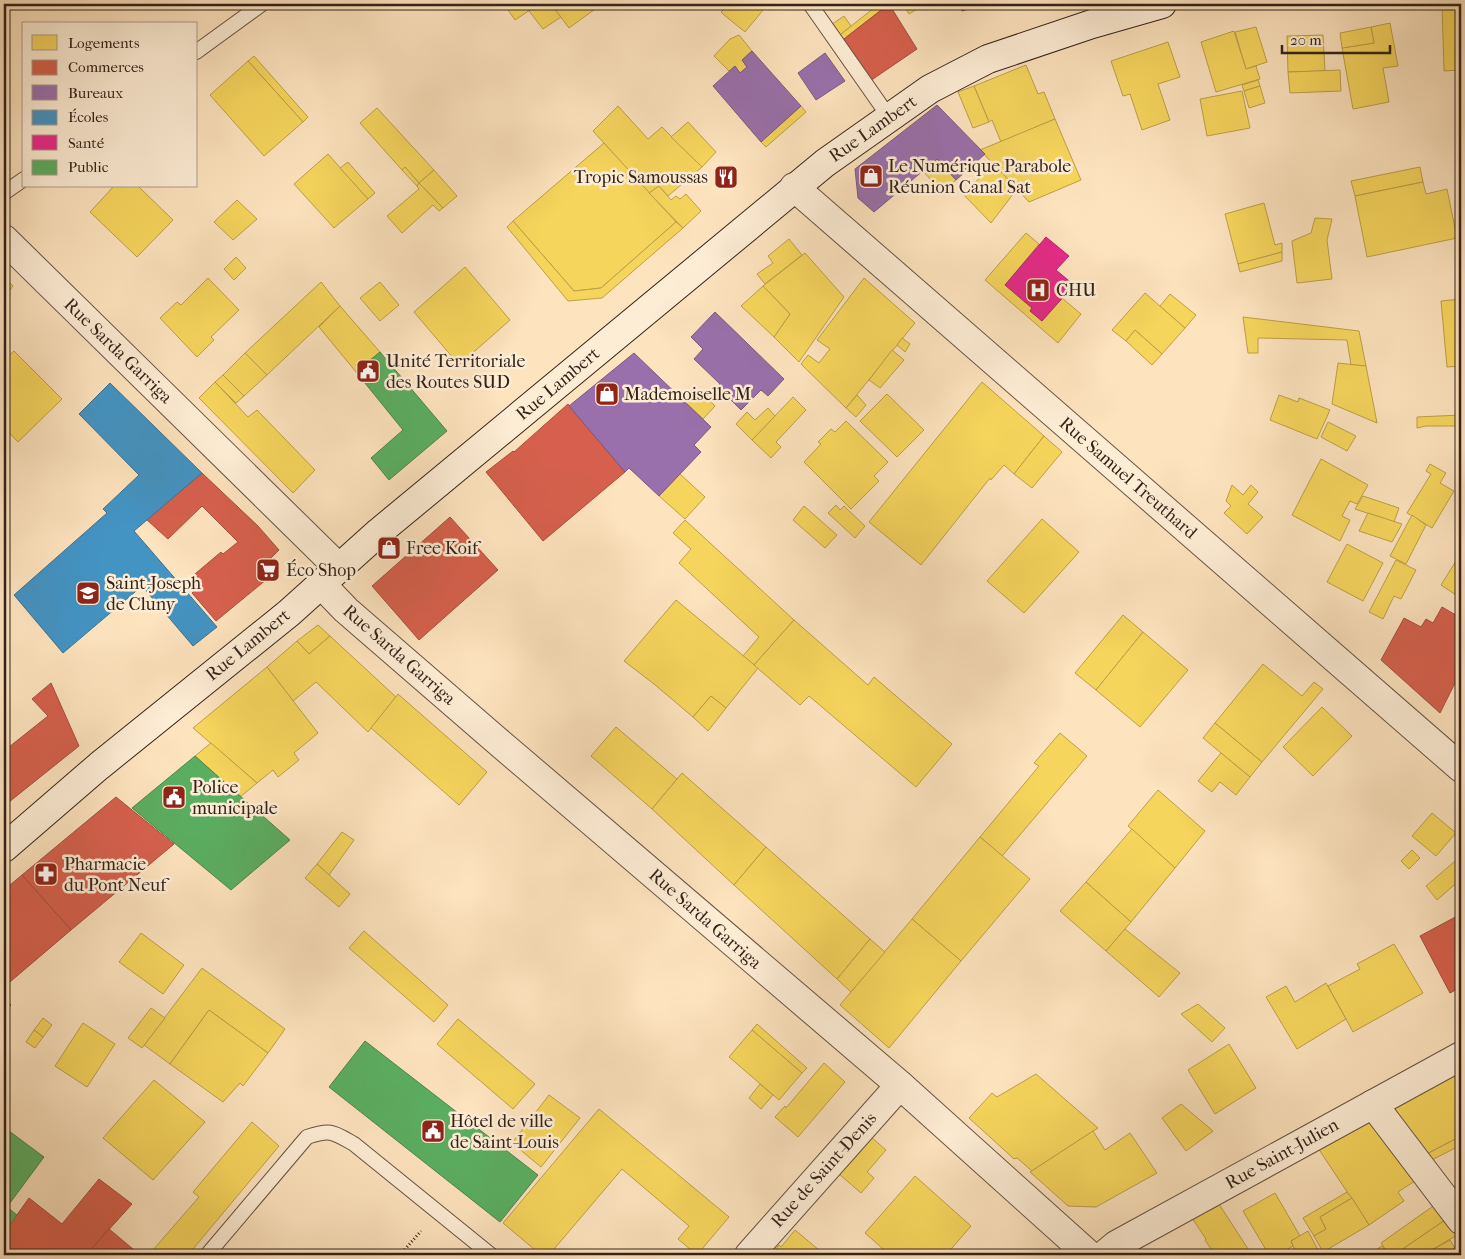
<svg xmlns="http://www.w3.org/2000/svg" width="1465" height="1259" viewBox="0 0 1465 1259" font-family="'IM FELL French Canon',serif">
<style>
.homes{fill:#f6d55c;stroke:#bc9f48}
.shops{fill:#d6604d;stroke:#a54d3e}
.offices{fill:#9970ab;stroke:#7a5980}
.schools{fill:#4393c3;stroke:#3e7190}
.health{fill:#e7298a;stroke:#b12768}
.public{fill:#5aae61;stroke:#4e844c}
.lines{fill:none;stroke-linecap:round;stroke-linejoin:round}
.service-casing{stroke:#665243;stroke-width:16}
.minor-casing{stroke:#665243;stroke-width:30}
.secondary-casing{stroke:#33221a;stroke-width:30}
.path{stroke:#33221a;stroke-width:3;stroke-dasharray:1 2.5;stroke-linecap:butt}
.service{stroke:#feedd5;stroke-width:14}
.minor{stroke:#feedd5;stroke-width:28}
.secondary{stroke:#feedd5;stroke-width:28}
.labels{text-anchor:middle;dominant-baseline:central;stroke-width:5;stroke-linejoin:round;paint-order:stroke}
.street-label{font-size:18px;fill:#33221a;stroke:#feedd5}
.poi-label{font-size:18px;fill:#33221a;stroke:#feedd5;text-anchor:start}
</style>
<rect width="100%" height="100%" fill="#fde3be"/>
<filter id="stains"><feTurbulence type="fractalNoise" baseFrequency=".004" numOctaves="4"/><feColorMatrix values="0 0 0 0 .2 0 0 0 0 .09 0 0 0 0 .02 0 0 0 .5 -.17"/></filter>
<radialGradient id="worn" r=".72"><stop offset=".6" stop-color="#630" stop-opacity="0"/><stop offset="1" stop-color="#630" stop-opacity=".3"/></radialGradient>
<g class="homes">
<path d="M511 4H539L515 20 506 7Z"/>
<path d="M539 4H551L561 17 543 29 529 11Z"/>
<path d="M551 4H602L569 28Z"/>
<path d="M718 4H768L745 32 723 14 721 12 724 9Z"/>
<path d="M879 4H889L840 42 836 38Z"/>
<path d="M903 4H925L909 14Z"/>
<path d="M1442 4H1461V70L1444 71Z"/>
<path d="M844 16 851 26 836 38 828 27Z"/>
<path d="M1390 23 1398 66 1383 68 1389 102 1353 109 1342 48 1374 43 1371 27Z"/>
<path d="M1256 27 1267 62 1246 69 1235 32Z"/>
<path d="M1371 27 1374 43 1342 48 1340 33Z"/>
<path d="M1234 31 1246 69 1256 66 1260 79 1216 92 1201 42Z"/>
<path d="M739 35 752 51 742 60 747 67 740 73 735 66 729 71 714 56 730 39Z"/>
<path d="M1323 35 1325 71 1288 72 1287 36Z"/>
<path d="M1168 42 1180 77 1158 84 1170 120 1142 130 1130 94 1123 96 1111 61Z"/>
<path d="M254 56 308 117 303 122 248 61Z"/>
<path d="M248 61 303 122 264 156 210 95Z"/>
<path d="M1026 65 1038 94 1044 92 1055 119 1001 142 992 120 989 122 974 86Z"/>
<path d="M1340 70 1341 91 1290 93 1288 72Z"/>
<path d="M1258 80 1260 86 1244 91 1242 85Z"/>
<path d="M974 86 989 122 973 128 958 92Z"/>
<path d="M1260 86 1265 103 1249 108 1244 91Z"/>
<path d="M1242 91 1250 128 1207 136 1200 99Z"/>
<path d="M618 106 648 139 662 127 702 167 668 196 659 186 649 193 593 131Z"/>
<path d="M801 106 806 112 766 147 761 142Z"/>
<path d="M377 108 434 170 419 183 405 167 402 170 360 123Z"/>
<path d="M1055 119 1081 180 1029 202 980 150Z"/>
<path d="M688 122 716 152 702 167 671 137Z"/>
<path d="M604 143 676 222 601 288 574 291 513 221Z"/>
<path d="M328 154 368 199 334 228 294 184Z"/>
<path d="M937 159 956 180 942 192 923 171Z"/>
<path d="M348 162 375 193 368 199 340 168Z"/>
<path d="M994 164 1017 189 991 223 963 194Z"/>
<path d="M405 167 419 183 417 186 402 170Z"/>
<path d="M1420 167 1423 182 1355 196 1351 181Z"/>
<path d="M434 170 457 196 443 208 419 183Z"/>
<path d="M1423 182 1426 194 1447 189 1457 238 1367 257 1355 196Z"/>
<path d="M419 183 443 208 439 211 433 205 402 233 387 216 419 189 417 186Z"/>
<path d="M114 186H138L173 220 137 257 90 212Z"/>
<path d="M659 186 671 200 676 196 680 199 686 194 701 211 683 228 649 193Z"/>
<path d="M237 200 257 219 233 240 214 222Z"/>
<path d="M1264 203 1275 245 1282 243V252L1238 264 1225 214Z"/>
<path d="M1315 218 1332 219 1327 240 1332 279 1297 283 1292 241 1311 233Z"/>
<path d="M513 221 574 291 601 288 676 222 683 228 602 298 568 301 507 227Z"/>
<path d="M1026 233 1039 244 1005 285 1032 308 1030 311 1042 321 1062 298 1081 314 1058 343 985 280Z"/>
<path d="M789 239 802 255 765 284 757 274 773 263 768 256Z"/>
<path d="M1282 252V261L1240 272 1238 264Z"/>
<path d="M805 253 844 297 799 362 774 337 790 314 763 286Z"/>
<path d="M236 257 246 268 234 280 224 269Z"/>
<path d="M465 267 510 320 459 365 414 312Z"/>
<path d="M4 277 13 286 6 295 4 294Z"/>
<path d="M208 278 239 310 211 337 214 340 197 357 160 318 177 302 181 305Z"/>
<path d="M864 278 915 323 846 408 801 364 808 355 819 363 830 349 817 340Z"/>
<path d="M321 282 340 306 267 375 245 353Z"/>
<path d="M380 282 399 305 380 321 360 298Z"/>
<path d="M763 286 790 314 774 337 741 306Z"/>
<path d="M1145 293 1185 328 1162 354 1135 330 1126 341 1112 330Z"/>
<path d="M1170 294 1196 315 1185 328 1160 306Z"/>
<path d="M1461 299V366L1447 367 1441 301Z"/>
<path d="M340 306 380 352 356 372 319 327Z"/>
<path d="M1243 317 1359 331 1366 366 1351 365 1347 340 1258 338V353H1248Z"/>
<path d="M1135 330 1162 354 1152 365 1126 341Z"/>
<path d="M902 338 910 344 905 352 897 345Z"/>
<path d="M892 350 904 360 880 388 869 380Z"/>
<path d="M14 351 62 399 18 442 4 427V361Z"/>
<path d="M245 353 267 375 244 396 223 375Z"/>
<path d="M1338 363 1366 366 1377 423 1332 404Z"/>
<path d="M223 375 244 396 236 403 215 382Z"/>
<path d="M215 382 248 417 257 410 315 470 293 493 199 398Z"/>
<path d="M982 382 1044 436 1014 474 1004 465 991 480 990 478 921 565 869 522Z"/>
<path d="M698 389 715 406 703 419 685 402Z"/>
<path d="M887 394 924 430 897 457 860 421Z"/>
<path d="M857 395 866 405 856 417 846 408Z"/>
<path d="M1279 395 1298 402 1299 398 1330 410 1317 439 1270 420Z"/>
<path d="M793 397 806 410 776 442 781 447 771 458 752 440Z"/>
<path d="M768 408 775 416 752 440 736 424 747 412 755 420Z"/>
<path d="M1461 415V426H1426L1417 428V417Z"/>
<path d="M846 421 888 462 874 476 879 481 851 509 804 462 821 444 818 442 831 429 835 432Z"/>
<path d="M1328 422 1356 436 1347 451 1321 437Z"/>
<path d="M1044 436 1062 452 1032 488 1014 474Z"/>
<path d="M1321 459 1368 485 1357 504 1350 501 1342 516 1350 520 1340 541 1292 515Z"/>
<path d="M1430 464 1446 473 1440 483 1454 491 1432 528 1407 513 1431 474 1426 471Z"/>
<path d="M680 474 705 497 685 519 659 496Z"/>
<path d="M1232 485 1243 495 1251 485 1258 492 1248 504 1263 517 1247 534 1224 513 1231 506 1226 501Z"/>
<path d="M1363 496 1399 508 1394 522 1355 509Z"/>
<path d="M836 505 840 510 844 506 865 526 855 538 828 513Z"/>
<path d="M804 506 837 535 825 548 793 520Z"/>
<path d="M1368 513 1402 524 1392 542 1359 531Z"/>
<path d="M1412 515 1426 525 1406 564 1390 556Z"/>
<path d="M1042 519 1079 552 1024 613 987 581Z"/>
<path d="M685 520 794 620 754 665 743 656 759 637 679 563 691 549 673 533Z"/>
<path d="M1461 531V545L1455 541Z"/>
<path d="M1347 544 1383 563 1363 601 1327 582Z"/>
<path d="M1461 553V586L1456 595 1441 585Z"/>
<path d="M1396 560 1416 570 1401 599 1394 596 1383 619 1369 612Z"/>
<path d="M676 600 758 668 726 708 711 696 693 717 654 684 624 661Z"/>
<path d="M1123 615 1143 632 1096 690 1075 673Z"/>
<path d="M794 620 868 685 874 677 952 744 916 787 809 696 800 705 754 665Z"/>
<path d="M318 625 330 636 309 654 297 641Z"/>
<path d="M4 632 9 650 4 652Z"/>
<path d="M1143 632 1188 670 1140 727 1096 690Z"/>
<path d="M330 636 396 697 368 732 316 682 293 701 267 667 297 641 309 654Z"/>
<path d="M1263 664 1302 696 1314 682 1323 689 1262 762 1215 723Z"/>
<path d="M267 667 318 733 294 753 299 760 278 777 273 770 257 783 193 728Z"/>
<path d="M398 694 487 772 459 805 371 728Z"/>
<path d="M711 696 726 708 708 731 693 717Z"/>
<path d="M1322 707 1352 736 1313 776 1283 747Z"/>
<path d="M1215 723 1262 762 1250 777 1203 738Z"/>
<path d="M616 727 677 779 652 809 591 756Z"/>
<path d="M1060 733 1087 756 1002 856 980 837 1039 766 1034 763Z"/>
<path d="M211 743 257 783 240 797 195 756Z"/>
<path d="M1221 753 1250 777 1236 795 1220 782 1212 792 1198 781Z"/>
<path d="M682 773 766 847 734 885 652 809Z"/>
<path d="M1158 790 1205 831 1175 868 1128 826Z"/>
<path d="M1432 813 1456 833 1436 856 1412 836Z"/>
<path d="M1132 829 1175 868 1131 922 1086 882Z"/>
<path d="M342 832 354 840 329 875 317 864Z"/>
<path d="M980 837 1030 879 961 961 912 919Z"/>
<path d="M766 847 870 939 837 979 734 885Z"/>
<path d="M1412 850 1420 858 1409 869 1401 861Z"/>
<path d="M1461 856V879L1437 900 1426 886Z"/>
<path d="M317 864 350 894 339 907 305 878Z"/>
<path d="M1086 882 1131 922 1106 951 1060 911Z"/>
<path d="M912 919 961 961 889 1048 840 1005Z"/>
<path d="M1125 929 1180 973 1159 997 1106 951Z"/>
<path d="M364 931 448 1005 434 1022 349 948Z"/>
<path d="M141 933 184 965 163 994 119 962Z"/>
<path d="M870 939 885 952 851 992 837 979Z"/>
<path d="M1394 944 1423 993 1353 1032 1328 986 1360 969 1357 964Z"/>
<path d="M202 968 285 1029 268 1053 209 1010 170 1064 144 1045Z"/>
<path d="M1326 983 1346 1019 1297 1049 1266 997 1286 986 1295 1002Z"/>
<path d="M1198 1004 1225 1028 1212 1042 1181 1014Z"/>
<path d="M151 1008 165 1018 142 1048 128 1038Z"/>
<path d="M209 1010 268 1053 243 1086 240 1083 223 1102 170 1064Z"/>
<path d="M43 1018 52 1025 43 1037 34 1030Z"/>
<path d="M458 1019 535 1084 513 1109 437 1044Z"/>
<path d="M83 1023 115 1044 87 1087 55 1066Z"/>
<path d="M757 1024 807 1068 802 1073 752 1030Z"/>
<path d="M34 1030 43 1037 35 1048 26 1042Z"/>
<path d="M752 1030 802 1073 779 1100 729 1057Z"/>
<path d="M1229 1044 1256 1088 1215 1114 1188 1070Z"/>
<path d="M824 1063 845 1082 798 1137 775 1117 785 1106 786 1108Z"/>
<path d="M1461 1068V1136L1423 1156 1388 1108Z"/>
<path d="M1036 1074 1098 1128 1032 1171 1017 1158 1014 1159 969 1118 992 1093 997 1097Z"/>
<path d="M154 1080 205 1122 153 1180 103 1138Z"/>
<path d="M760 1084 773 1095 761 1109 749 1098Z"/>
<path d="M549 1095 580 1118 541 1167 512 1143Z"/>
<path d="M1181 1104 1213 1131 1186 1151 1162 1118Z"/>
<path d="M599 1109 729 1217 697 1255 678 1239 689 1226 622 1169 549 1255H541L503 1223Z"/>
<path d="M1372 1117 1418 1179 1398 1192 1404 1201 1369 1225 1318 1148Z"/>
<path d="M252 1122 279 1146 188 1255H159L153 1250 199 1197 193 1192Z"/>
<path d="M1093 1131 1105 1150 1130 1133 1157 1173 1096 1207 1068 1206 1030 1172Z"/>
<path d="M1461 1136V1145L1428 1162 1423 1156Z"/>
<path d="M871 1137 886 1150 867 1172 874 1178 861 1193 839 1174Z"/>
<path d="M915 1176 971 1226 946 1255H890L865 1233Z"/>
<path d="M1347 1192 1352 1198 1320 1217 1326 1229 1314 1236 1303 1218Z"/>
<path d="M1275 1193 1300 1236 1291 1241 1293 1246 1277 1255H1269L1243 1211Z"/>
<path d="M1352 1198 1369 1225 1323 1252 1314 1236 1326 1229 1320 1217Z"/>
<path d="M1217 1201 1252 1255H1215L1205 1240 1206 1239 1192 1218Z"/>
<path d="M1436 1204 1448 1218 1394 1255H1389L1381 1243Z"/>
<path d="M1448 1218 1459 1234 1423 1255H1394Z"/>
<path d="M795 1230 825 1255H771L779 1245 781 1247Z"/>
<path d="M1308 1231 1318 1250 1309 1255H1297L1291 1241Z"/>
<path d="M1450 1240 1459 1255H1423Z"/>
<path d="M1382 1246 1389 1255H1368Z"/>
</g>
<g class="shops">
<path d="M889 4 917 49 870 81 840 42Z"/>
<path d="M958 4H986L962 11Z"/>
<path d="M568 404 625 472 543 541 486 472 513 451 514 452Z"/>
<path d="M202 473 258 526 279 550 269 560 278 570 216 621 192 593 197 588 189 579 221 552 223 554 238 542 202 506 168 539 146 519Z"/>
<path d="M450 517 498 570 419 640 372 586Z"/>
<path d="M1442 607 1461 618V671L1440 713 1381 660 1404 618 1421 627 1426 619 1433 623Z"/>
<path d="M51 683 79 746 4 806V751L48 716 32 699Z"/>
<path d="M116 797 174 844 71 930 22 875Z"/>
<path d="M22 875 71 930 4 987V890Z"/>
<path d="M1461 914V987L1450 993 1420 936Z"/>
<path d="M4 998 11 1005 4 1011Z"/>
<path d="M99 1179 132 1204 86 1255H4V1233L29 1198 62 1224Z"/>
<path d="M109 1229 139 1254 138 1255H86Z"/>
</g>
<g class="offices">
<path d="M752 51 801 106 761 142 713 86 735 66 740 73 747 67 742 60Z"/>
<path d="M825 53 845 81 816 100 798 73Z"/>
<path d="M937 105 985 154 956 180 937 159 874 212 858 198 855 169Z"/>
<path d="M715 312 784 379 768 396 761 390 741 410 718 387 720 384 694 359 703 349 691 337Z"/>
<path d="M634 353 711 427 694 445 701 452 659 496 629 468 625 472 569 406Z"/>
</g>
<path class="schools" d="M110 383 202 473 134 531 217 627 193 646 142 586 63 653 14 595 107 513 103 509 139 475 79 414Z"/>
<path class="health" d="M1046 237 1069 256 1056 270 1074 285 1042 321 1030 311 1032 308 1005 285Z"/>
<g class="public">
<path d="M380 352 447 431 389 480 371 458 403 430 356 372Z"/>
<path d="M195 756 290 840 231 890 132 808Z"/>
<path d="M365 1041 538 1175 500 1222 329 1087Z"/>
<path d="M5 1128 44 1157 7 1207 17 1215 4 1233V1130Z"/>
</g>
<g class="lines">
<g class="service-casing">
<g id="service">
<path d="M810 4 889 117"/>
<path d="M196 52 262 4"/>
<path d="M4 193 24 179"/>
<path d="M207 1255 307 1137C331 1129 333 1132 354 1144L491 1255"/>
</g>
</g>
<g class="minor-casing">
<g id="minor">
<path d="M794 187 1461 768"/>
<path d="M4 239 339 568"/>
<path d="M321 584 346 610 495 739 900 1085 1089 1255"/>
<path d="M1373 1104 1461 1220"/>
<path d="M749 1255 900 1085"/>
<path d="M1104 1255 1116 1245 1461 1056"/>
</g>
</g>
<g class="secondary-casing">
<path id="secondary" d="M4 848 99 766 289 613 379 532 825 163 930 89 988 59 1092 24 1162 4"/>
</g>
<path class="path" d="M400 1255 421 1231"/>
<use href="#service" class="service"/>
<use href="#minor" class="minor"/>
<use href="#secondary" class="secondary"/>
</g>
<defs>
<g id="shop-square" transform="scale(1.25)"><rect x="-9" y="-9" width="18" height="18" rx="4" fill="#8f2418" stroke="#feedd5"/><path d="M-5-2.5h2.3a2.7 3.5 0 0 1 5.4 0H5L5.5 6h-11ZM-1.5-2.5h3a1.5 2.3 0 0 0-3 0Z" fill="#fff"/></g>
<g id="restaurant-square" transform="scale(1.25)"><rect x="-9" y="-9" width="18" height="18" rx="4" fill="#8f2418" stroke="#feedd5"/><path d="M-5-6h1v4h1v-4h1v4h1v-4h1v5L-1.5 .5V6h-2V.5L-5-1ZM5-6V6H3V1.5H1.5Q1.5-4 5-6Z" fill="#fff"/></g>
<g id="hospital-square" transform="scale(1.25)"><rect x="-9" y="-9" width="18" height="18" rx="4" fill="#8f2418" stroke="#feedd5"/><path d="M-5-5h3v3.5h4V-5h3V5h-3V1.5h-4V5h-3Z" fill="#fff"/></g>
<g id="civic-square" transform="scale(1.25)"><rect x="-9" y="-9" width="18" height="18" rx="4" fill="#8f2418" stroke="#feedd5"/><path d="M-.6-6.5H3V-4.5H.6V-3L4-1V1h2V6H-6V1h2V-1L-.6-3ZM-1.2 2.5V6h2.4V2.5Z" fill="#fff"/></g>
<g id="supermarket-square" transform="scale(1.25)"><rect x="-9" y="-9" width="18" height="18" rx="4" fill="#8f2418" stroke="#feedd5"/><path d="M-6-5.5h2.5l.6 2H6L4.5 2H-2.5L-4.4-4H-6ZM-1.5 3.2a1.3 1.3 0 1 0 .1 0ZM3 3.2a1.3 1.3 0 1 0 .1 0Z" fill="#fff"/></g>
<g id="school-square" transform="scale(1.25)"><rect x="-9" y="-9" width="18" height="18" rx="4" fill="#8f2418" stroke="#feedd5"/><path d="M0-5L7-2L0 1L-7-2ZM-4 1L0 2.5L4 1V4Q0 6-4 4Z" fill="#fff"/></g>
<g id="pharmacy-square" transform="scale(1.25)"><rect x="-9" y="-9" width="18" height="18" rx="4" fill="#8f2418" stroke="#feedd5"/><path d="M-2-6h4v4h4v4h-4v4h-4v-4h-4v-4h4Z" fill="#fff"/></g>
</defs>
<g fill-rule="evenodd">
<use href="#shop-square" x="871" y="176"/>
<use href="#restaurant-square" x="726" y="177"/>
<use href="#hospital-square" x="1038" y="290"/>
<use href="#civic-square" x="368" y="371"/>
<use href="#shop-square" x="607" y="394"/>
<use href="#shop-square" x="389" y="548"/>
<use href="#supermarket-square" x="268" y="570"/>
<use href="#school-square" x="88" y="593"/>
<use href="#civic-square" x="174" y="797"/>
<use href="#pharmacy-square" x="46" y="874"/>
<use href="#civic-square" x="433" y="1131"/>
</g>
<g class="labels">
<g class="street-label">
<text transform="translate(873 129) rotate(-35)">Rue Lambert</text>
<text transform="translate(118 351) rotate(44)">Rue Sarda Garriga</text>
<text transform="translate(558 384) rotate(-40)">Rue Lambert</text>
<text transform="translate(1128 478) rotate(41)">Rue Samuel Treuthard</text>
<text transform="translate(248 645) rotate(-39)">Rue Lambert</text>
<text transform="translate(399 655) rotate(41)">Rue Sarda Garriga</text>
<text transform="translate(705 919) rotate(41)">Rue Sarda Garriga</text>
<text transform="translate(1282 1154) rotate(-29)">Rue Saint-Julien</text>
<text transform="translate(824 1170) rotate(-48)">Rue de Saint-Denis</text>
</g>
<g class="poi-label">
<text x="888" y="166">Le Numérique Parabole<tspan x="888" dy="21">Réunion Canal Sat</tspan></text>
<text x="708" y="177" text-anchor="end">Tropic Samoussas</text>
<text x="1056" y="290">CHU</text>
<text x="386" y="361">Unité Territoriale<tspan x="386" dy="21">des Routes SUD</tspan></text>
<text x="624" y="394">Mademoiselle M</text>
<text x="406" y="548">Free Koif</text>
<text x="286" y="570">Éco Shop</text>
<text x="106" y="583">Saint-Joseph<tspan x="106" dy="21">de Cluny</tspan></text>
<text x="192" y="787">Police<tspan x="192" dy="21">municipale</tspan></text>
<text x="64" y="864">Pharmacie<tspan x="64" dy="21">du Pont Neuf</tspan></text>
<text x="450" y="1121">Hôtel de ville<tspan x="450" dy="21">de Saint-Louis</tspan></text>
</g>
</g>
<rect width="1465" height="1259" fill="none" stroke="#fde3be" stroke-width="20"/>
<rect x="5" y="5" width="1455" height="1249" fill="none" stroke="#33221a" stroke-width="2.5"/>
<rect x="10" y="10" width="1445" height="1239" fill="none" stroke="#33221a"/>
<rect x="22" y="22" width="175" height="165" fill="#feedd5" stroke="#ad9c8a"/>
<rect x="32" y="35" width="25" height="15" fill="#f6d55c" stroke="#ad9c8a"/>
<text x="68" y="48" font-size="15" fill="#33221a">Logements</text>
<rect x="32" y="60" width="25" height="15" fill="#d6604d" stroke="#ad9c8a"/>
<text x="68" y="72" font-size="15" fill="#33221a">Commerces</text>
<rect x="32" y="85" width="25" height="15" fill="#9970ab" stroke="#ad9c8a"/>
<text x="68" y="98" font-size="15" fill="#33221a">Bureaux</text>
<rect x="32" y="110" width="25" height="15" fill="#4393c3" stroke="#ad9c8a"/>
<text x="68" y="122" font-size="15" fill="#33221a">Écoles</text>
<rect x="32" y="135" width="25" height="15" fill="#e7298a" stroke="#ad9c8a"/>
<text x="68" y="148" font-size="15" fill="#33221a">Santé</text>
<rect x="32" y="160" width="25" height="15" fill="#5aae61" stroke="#ad9c8a"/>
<text x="68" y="172" font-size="15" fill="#33221a">Public</text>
<path d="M1282 45v8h108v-8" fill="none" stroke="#33221a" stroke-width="2.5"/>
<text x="1290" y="45" font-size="15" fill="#33221a" stroke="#feedd5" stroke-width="4" paint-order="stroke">20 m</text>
<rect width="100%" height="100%" filter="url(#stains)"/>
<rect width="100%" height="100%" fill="url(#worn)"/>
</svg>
